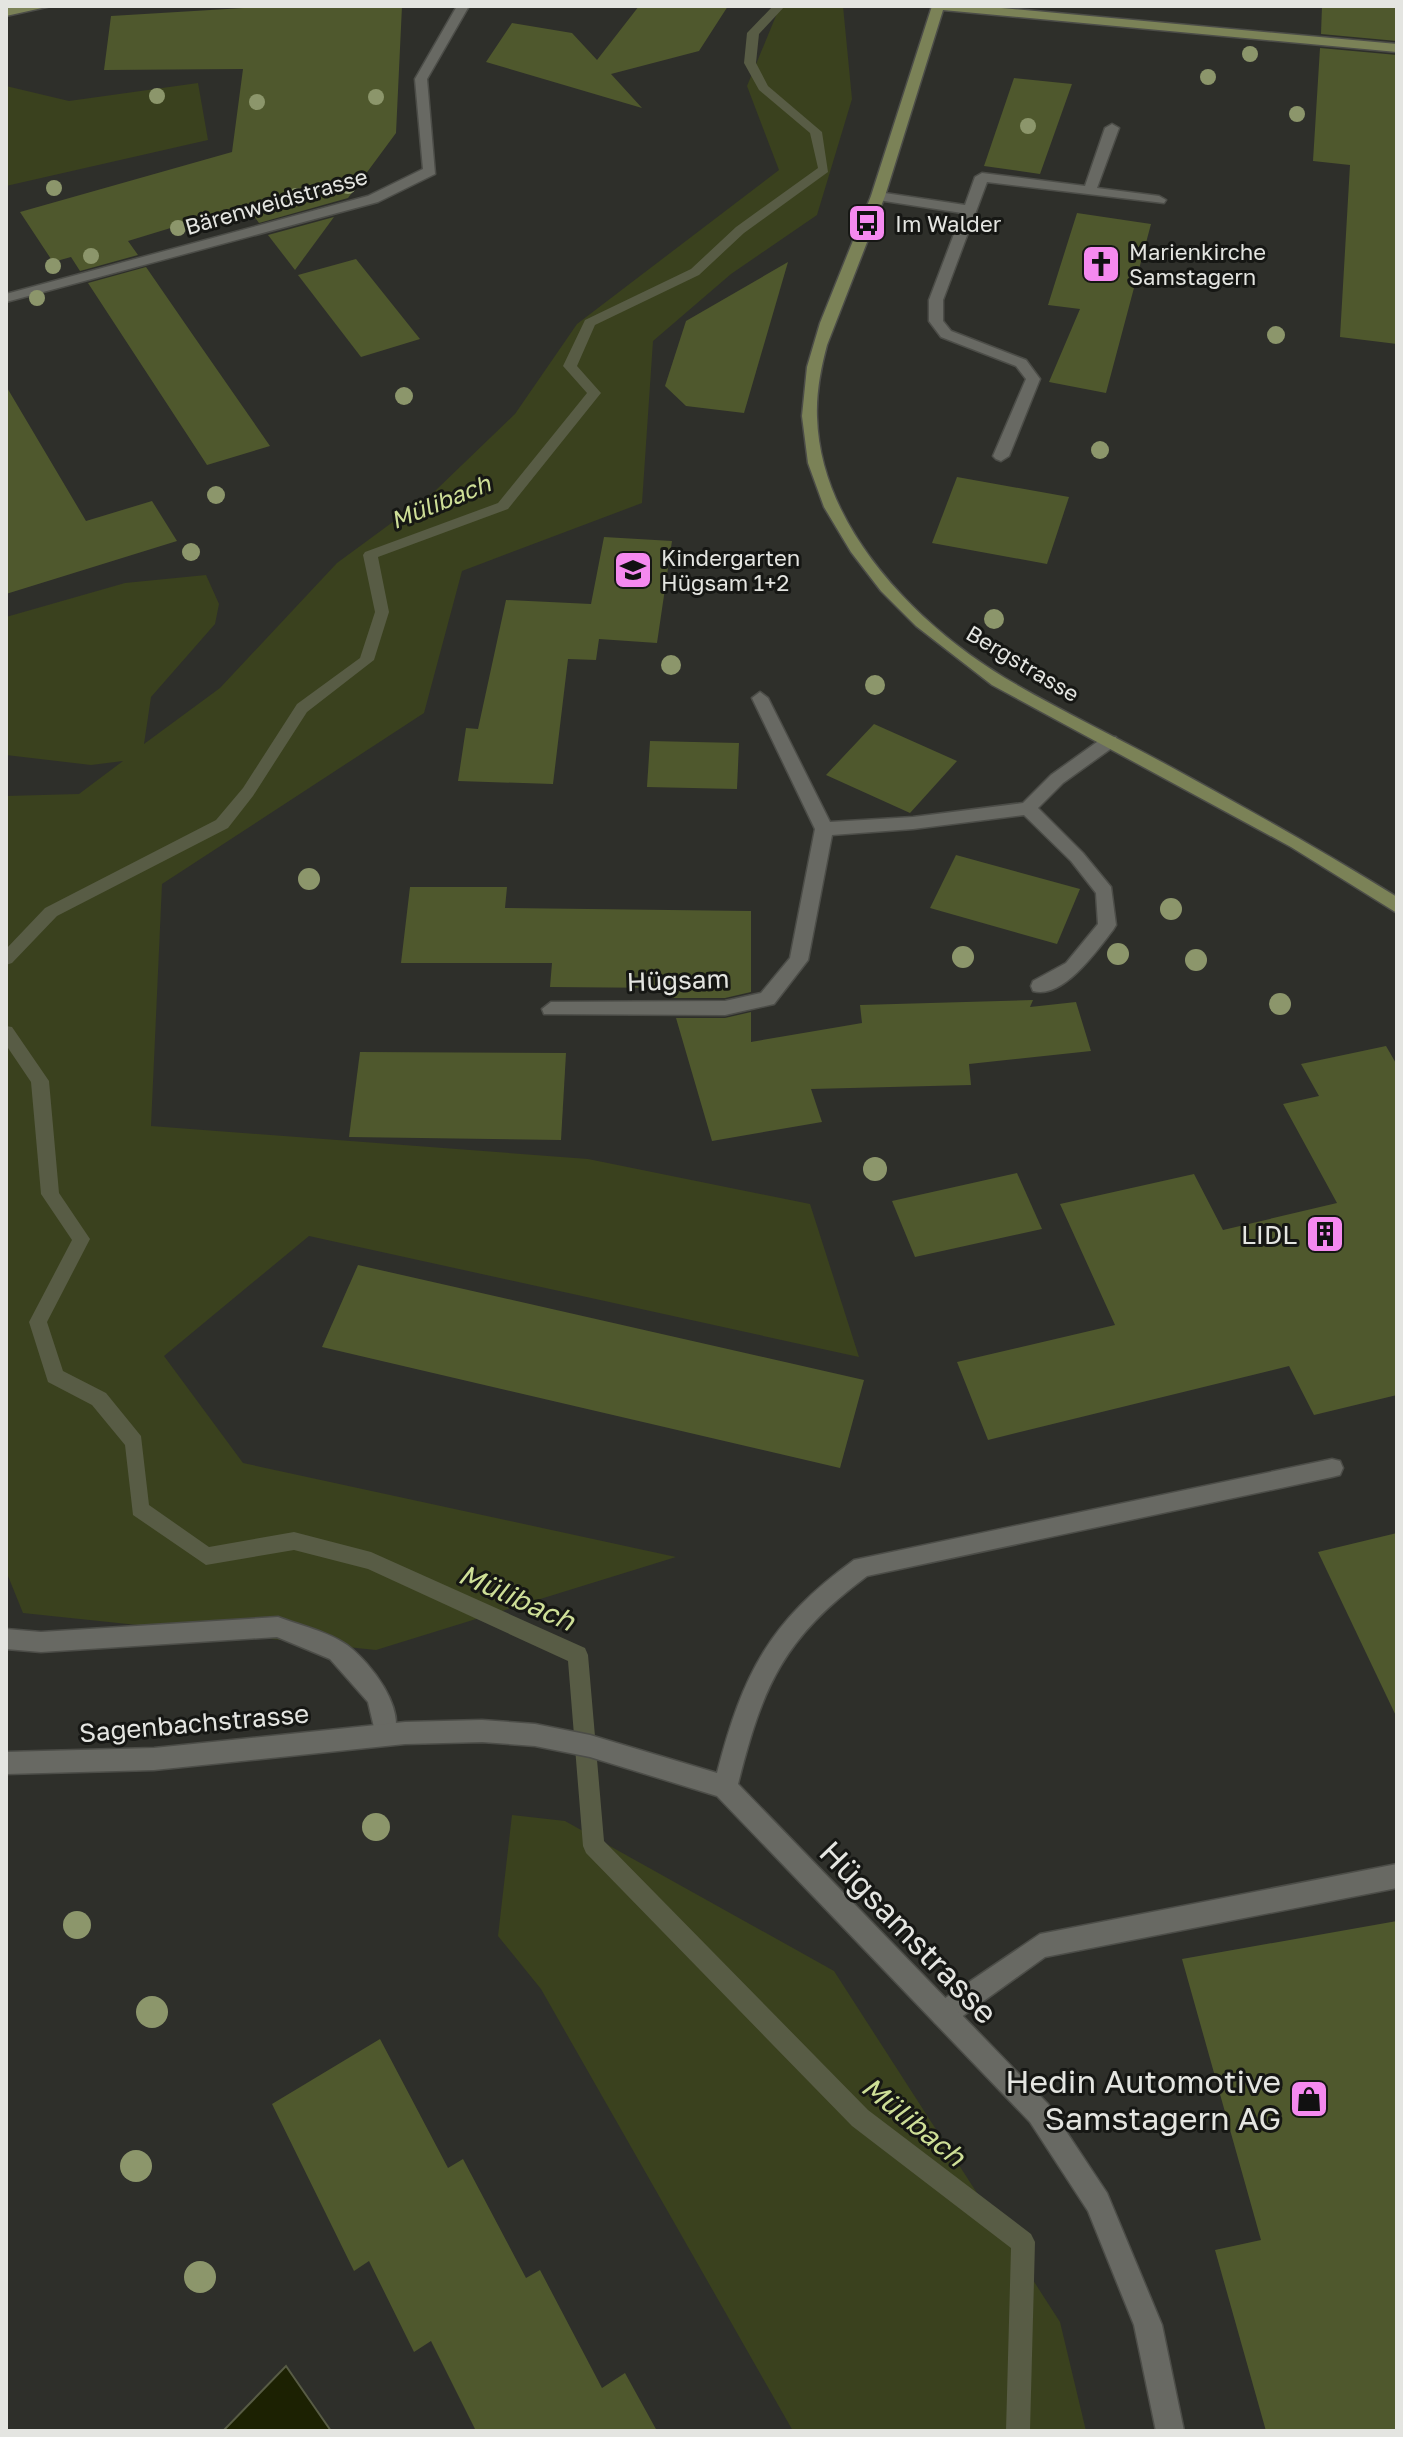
<svg xmlns="http://www.w3.org/2000/svg" width="1403" height="2437" viewBox="0 0 1403 2437" font-family="'Golos Text',sans-serif">
<style>
.green{fill:#3a411e}
.water{fill:#1c2102;stroke:#585c45;stroke-width:2}
.lines{fill:none;stroke-linecap:round;stroke-linejoin:round}
.stream{fill:#585c45;fill-rule:evenodd}
.building{fill:#4f582d}
.lane-casing{stroke:#4c4d48;stroke-width:3}
.street-casing{stroke:#4c4d48;stroke-width:3}
.secondary-casing{stroke:#4c4d48;stroke-width:3}
.lane{fill:#686963;fill-rule:evenodd}
.street{fill:#686963;fill-rule:evenodd}
.secondary{fill:#7b8257;fill-rule:evenodd}
.tree{fill:#8c966b}
.labels{text-anchor:middle;dominant-baseline:central;stroke-width:6;stroke-linejoin:round;paint-order:stroke}
.far-street-label{font-size:22px;fill:#e4e5e1;stroke:#161714}
.far-poi-label{font-size:22px;fill:#e4e5e1;stroke:#161714;text-anchor:start}
.far-water-label{font-size:24px;font-style:italic;fill:#cedf97;stroke:#161714}
.street-label{font-size:26px;fill:#e4e5e1;stroke:#161714}
.poi-label{font-size:26px;fill:#e4e5e1;stroke:#161714;text-anchor:end}
.water-label{font-size:28px;font-style:italic;fill:#cedf97;stroke:#161714}
.near-street-label{font-size:32px;fill:#e4e5e1;stroke:#161714}
.near-poi-label{font-size:32px;fill:#e4e5e1;stroke:#161714;text-anchor:end}
</style>
<rect width="100%" height="100%" fill="#2e2f2a"/>
<g class="green">
<path d="M780 6H843L852 99 817 215 731 274 653 341 642 503 462 571 424 713 162 884 151 1126 588 1159 810 1204 859 1357 309 1236 164 1356 243 1463 676 1557 376 1650 23 1613 6 1571V796L79 794 123 761 91 765 6 755V617L125 583 206 575 219 604 215 624 151 697 144 744 220 688 337 563 435 491 515 414 577 324 779 170 747 86Z"/>
<path d="M198 83 208 140 6 186V86L69 101Z"/>
<path d="M512 1815 565 1821 834 1971 1060 2322 1086 2431H793L541 1989 498 1936Z"/>
</g>
<path class="water" d="M286 2366 331 2431H223Z"/>
<g class="lines">
<g class="stream">
<path d="M773 6H785L759 34 756 63 768 86 822 132 828 172 744 233 699 275 595 325 577 366 601 393 508 509 378 557 389 612 374 660 307 712 253 796 228 828 57 916 12 963 6 965V949L45 908 216 820 243 788 297 704 360 658 375 612 363 555 365 552 498 503 587 393 563 366 585 320 691 269 736 227 818 168 810 133 759 90 744 63 747 33Z"/>
<path d="M6 1026 12 1027 49 1081 59 1193 90 1239 47 1322 63 1371 106 1393 141 1436 149 1505 209 1547 294 1532 371 1552 585 1648 588 1655 604 1841 868 2110 1031 2234 1035 2242 1030 2431H1006L1011 2248 852 2126 586 1853 583 1846 568 1661 368 1569 294 1550 206 1565 133 1515 125 1445 92 1405 48 1382 29 1322 72 1240 41 1194 31 1082 6 1045Z"/>
</g>
</g>
<g class="building">
<path d="M279 6H402L396 133 348 198 259 223 246 205 128 241 138 255 80 271 71 257 53 262 20 212 232 152 243 69 104 70 111 16Z"/>
<path d="M639 6H728L699 51 611 74 642 108 486 62 512 23 572 33 597 60Z"/>
<path d="M1322 6H1397V41L1321 34Z"/>
<path d="M1320 48 1397 55V344L1340 337 1350 165 1313 161Z"/>
<path d="M1014 78 1072 84 1040 174 984 166Z"/>
<path d="M1077 213 1151 224 1106 393 1049 382 1080 309 1048 305Z"/>
<path d="M334 217 295 270 268 235Z"/>
<path d="M356 259 420 339 361 357 298 275Z"/>
<path d="M788 262 744 413 686 406 665 386 686 321Z"/>
<path d="M146 267 195 338 270 446 207 465 88 283Z"/>
<path d="M6 386 86 521 152 501 177 541 6 594Z"/>
<path d="M957 477 1069 497 1047 564 932 543Z"/>
<path d="M604 537 672 541 657 643 599 639 596 660 568 659 553 784 458 781 466 728 478 729 506 600 591 604Z"/>
<path d="M874 724 957 761 910 813 826 775Z"/>
<path d="M650 741 739 743 737 789 647 787Z"/>
<path d="M956 855 1080 889 1057 944 930 908Z"/>
<path d="M410 887H507L505 908 751 911V992L725 998H671L668 988 550 987 552 963H401Z"/>
<path d="M1033 1000 1030 1007 1076 1002 1091 1051 969 1064 971 1085 811 1089 822 1122 712 1141 676 1018H725L751 1012V1042L862 1023 860 1005Z"/>
<path d="M1386 1046 1397 1065V1395L1314 1415 1289 1366 988 1440 957 1362 1115 1325 1060 1204 1194 1174 1223 1230 1337 1203 1283 1104 1319 1096 1301 1064Z"/>
<path d="M360 1052 566 1053 561 1140 349 1137Z"/>
<path d="M1017 1173 1042 1229 915 1257 892 1201Z"/>
<path d="M358 1265 864 1380 840 1468 322 1347Z"/>
<path d="M1397 1533V1718L1318 1552Z"/>
<path d="M1397 1921V2431H1266L1215 2250 1261 2240 1182 1959Z"/>
<path d="M380 2039 448 2168 463 2159 526 2278 540 2270 602 2388 625 2373 657 2431H476L431 2341 414 2352 369 2261 354 2271 272 2104Z"/>
</g>
<g class="lines">
<g class="lane-casing">
<g id="lane">
<path d="M1112 124 1119 128 1097 188 1159 196 1166 200 1164 203 987 182 943 300V321L951 331 1026 360 1040 379 1009 456 1001 461 996 459 993 456 1026 379 1016 366 941 337 929 321V300L962 213 878 200 871 196 878 192 965 205 975 177 982 173 1085 186 1105 128Z"/>
<path d="M760 692 768 698 830 822 913 817 1023 803 1051 775 1104 737H1116V745L1063 783 1038 808 1083 853 1111 887 1116 925 1113 930C1098 949 1063 1000 1033 991L1031 986 1033 981 1066 963 1098 924 1096 893 1071 861 1024 815 913 829 832 835 808 960 774 1004 725 1015 544 1014 542 1009 551 1002 725 1001 761 993 790 958 815 829 752 698Z"/>
<path d="M278 1617C299 1625 329 1632 347 1645 371 1663 407 1709 393 1740L385 1743 377 1740 368 1702 330 1659 277 1637 41 1652 6 1649V1629L41 1632Z"/>
<path d="M1397 1864V1888L1045 1957 953 2023 944 2027 935 2023 931 2014 935 2005 1040 1934Z"/>
</g>
</g>
<g class="street-casing">
<g id="street">
<path d="M457 6H469L427 79 435 174 378 202 6 302V294L368 196 423 169 415 79Z"/>
<path d="M1332 1459 1340 1461 1343 1468 1340 1475 1332 1477 867 1576C784 1638 763 1684 738 1784L1048 2104 1107 2193 1162 2325 1184 2431H1156L1134 2325 1088 2211 1030 2122 717 1796 590 1757 535 1746 482 1742 405 1744 154 1770 6 1774V1752L154 1748 405 1722 482 1720 535 1724 590 1735 717 1773C743 1673 769 1622 854 1560Z"/>
</g>
</g>
<g class="secondary-casing">
<g id="secondary">
<path d="M21 6H51L6 16V8Z"/>
<path d="M932 6H979L1397 44V52L943 10 885 196 827 345C821 367 816 393 817 417 820 527 916 624 1005 678 1059 710 1116 737 1171 767 1248 809 1323 851 1397 897V913L1291 847 992 685 916 626 881 591 851 552 824 507 808 463 802 416 807 367 820 323 871 196Z"/>
</g>
</g>
<use href="#lane" class="lane"/>
<use href="#street" class="street"/>
<use href="#secondary" class="secondary"/>
</g>
<g class="tree">
<circle cx="1250" cy="54" r="8"/>
<circle cx="1208" cy="77" r="8"/>
<circle cx="157" cy="96" r="8"/>
<circle cx="376" cy="97" r="8"/>
<circle cx="257" cy="102" r="8"/>
<circle cx="1297" cy="114" r="8"/>
<circle cx="1028" cy="126" r="8"/>
<circle cx="348" cy="186" r="8"/>
<circle cx="54" cy="188" r="8"/>
<circle cx="296" cy="196" r="8"/>
<circle cx="178" cy="228" r="8"/>
<circle cx="91" cy="256" r="8"/>
<circle cx="53" cy="266" r="8"/>
<circle cx="37" cy="298" r="8"/>
<circle cx="1276" cy="335" r="9"/>
<circle cx="404" cy="396" r="9"/>
<circle cx="1100" cy="450" r="9"/>
<circle cx="216" cy="495" r="9"/>
<circle cx="191" cy="552" r="9"/>
<circle cx="994" cy="619" r="10"/>
<circle cx="671" cy="665" r="10"/>
<circle cx="875" cy="685" r="10"/>
<circle cx="309" cy="879" r="11"/>
<circle cx="1171" cy="909" r="11"/>
<circle cx="1118" cy="954" r="11"/>
<circle cx="963" cy="957" r="11"/>
<circle cx="1196" cy="960" r="11"/>
<circle cx="1280" cy="1004" r="11"/>
<circle cx="875" cy="1169" r="12"/>
<circle cx="376" cy="1827" r="14"/>
<circle cx="77" cy="1925" r="14"/>
<circle cx="152" cy="2012" r="16"/>
<circle cx="136" cy="2166" r="16"/>
<circle cx="200" cy="2277" r="16"/>
</g>
<defs>
<g id="bus-square" transform="scale(2)"><rect x="-9" y="-9" width="18" height="18" rx="4" fill="#f589ef" stroke="#161714"/><path d="M-5-6H5V4H4V6H2V4H-2V6H-4V4H-5ZM-3.5-4V0h7V-4ZM-3.5 1.2v1.5H-2V1.2ZM2 1.2v1.5H3.5V1.2Z" fill="#111"/></g>
<g id="church-square" transform="scale(2)"><rect x="-9" y="-9" width="18" height="18" rx="4" fill="#f589ef" stroke="#161714"/><path d="M-1.2-6h2.4v3.5h3.3v2.4h-3.3V6h-2.4V-.1h-3.3v-2.4h3.3Z" fill="#111"/></g>
<g id="school-square" transform="scale(2)"><rect x="-9" y="-9" width="18" height="18" rx="4" fill="#f589ef" stroke="#161714"/><path d="M0-5L7-2L0 1L-7-2ZM-4 1L0 2.5L4 1V4Q0 6-4 4Z" fill="#111"/></g>
<g id="building-square" transform="scale(2)"><rect x="-9" y="-9" width="18" height="18" rx="4" fill="#f589ef" stroke="#161714"/><path d="M-4-6H4V6H1V3H-1V6H-4ZM-2.5-4.3h1.7v1.8h-1.7ZM.8-4.3h1.7v1.8H.8ZM-2.5-1h1.7V.8h-1.7ZM.8-1h1.7V.8H.8Z" fill="#111"/></g>
<g id="shop-square" transform="scale(2)"><rect x="-9" y="-9" width="18" height="18" rx="4" fill="#f589ef" stroke="#161714"/><path d="M-5-2.5h2.3a2.7 3.5 0 0 1 5.4 0H5L5.5 6h-11ZM-1.5-2.5h3a1.5 2.3 0 0 0-3 0Z" fill="#111"/></g>
</defs>
<g fill-rule="evenodd">
<use href="#bus-square" x="867" y="223"/>
<use href="#church-square" x="1101" y="264"/>
<use href="#school-square" x="633" y="570"/>
<use href="#building-square" x="1325" y="1234"/>
<use href="#shop-square" x="1309" y="2099"/>
</g>
<g class="labels">
<g class="far-street-label">
<text transform="translate(276 201) rotate(-16)">Bärenweidstrasse</text>
<text transform="translate(1023 663) rotate(31)">Bergstrasse</text>
</g>
<g class="far-poi-label">
<text x="895" y="223">Im Walder</text>
<text x="1129" y="251">Marienkirche<tspan x="1129" dy="25">Samstagern</tspan></text>
<text x="661" y="557">Kindergarten<tspan x="661" dy="25">Hügsam 1+2</tspan></text>
</g>
<g class="far-water-label">
<text transform="translate(440 501) rotate(-22)">Mülibach</text>
</g>
<g class="street-label">
<text transform="translate(678 980) rotate(-2)">Hügsam</text>
<text transform="translate(194 1723) rotate(-5)">Sagenbachstrasse</text>
</g>
<g class="poi-label">
<text x="1297" y="1234">LIDL</text>
</g>
<g class="water-label">
<text transform="translate(517 1597) rotate(24)">Mülibach</text>
<text transform="translate(914 2121) rotate(39)">Mülibach</text>
</g>
<g class="near-street-label">
<text transform="translate(909 1932) rotate(46)">Hügsamstrasse</text>
</g>
<g class="near-poi-label">
<text x="1281" y="2081">Hedin Automotive<tspan x="1281" dy="37">Samstagern AG</tspan></text>
</g>
</g>
<rect width="1403" height="2437" fill="none" stroke="#e4e5e1" stroke-width="16"/>
</svg>
